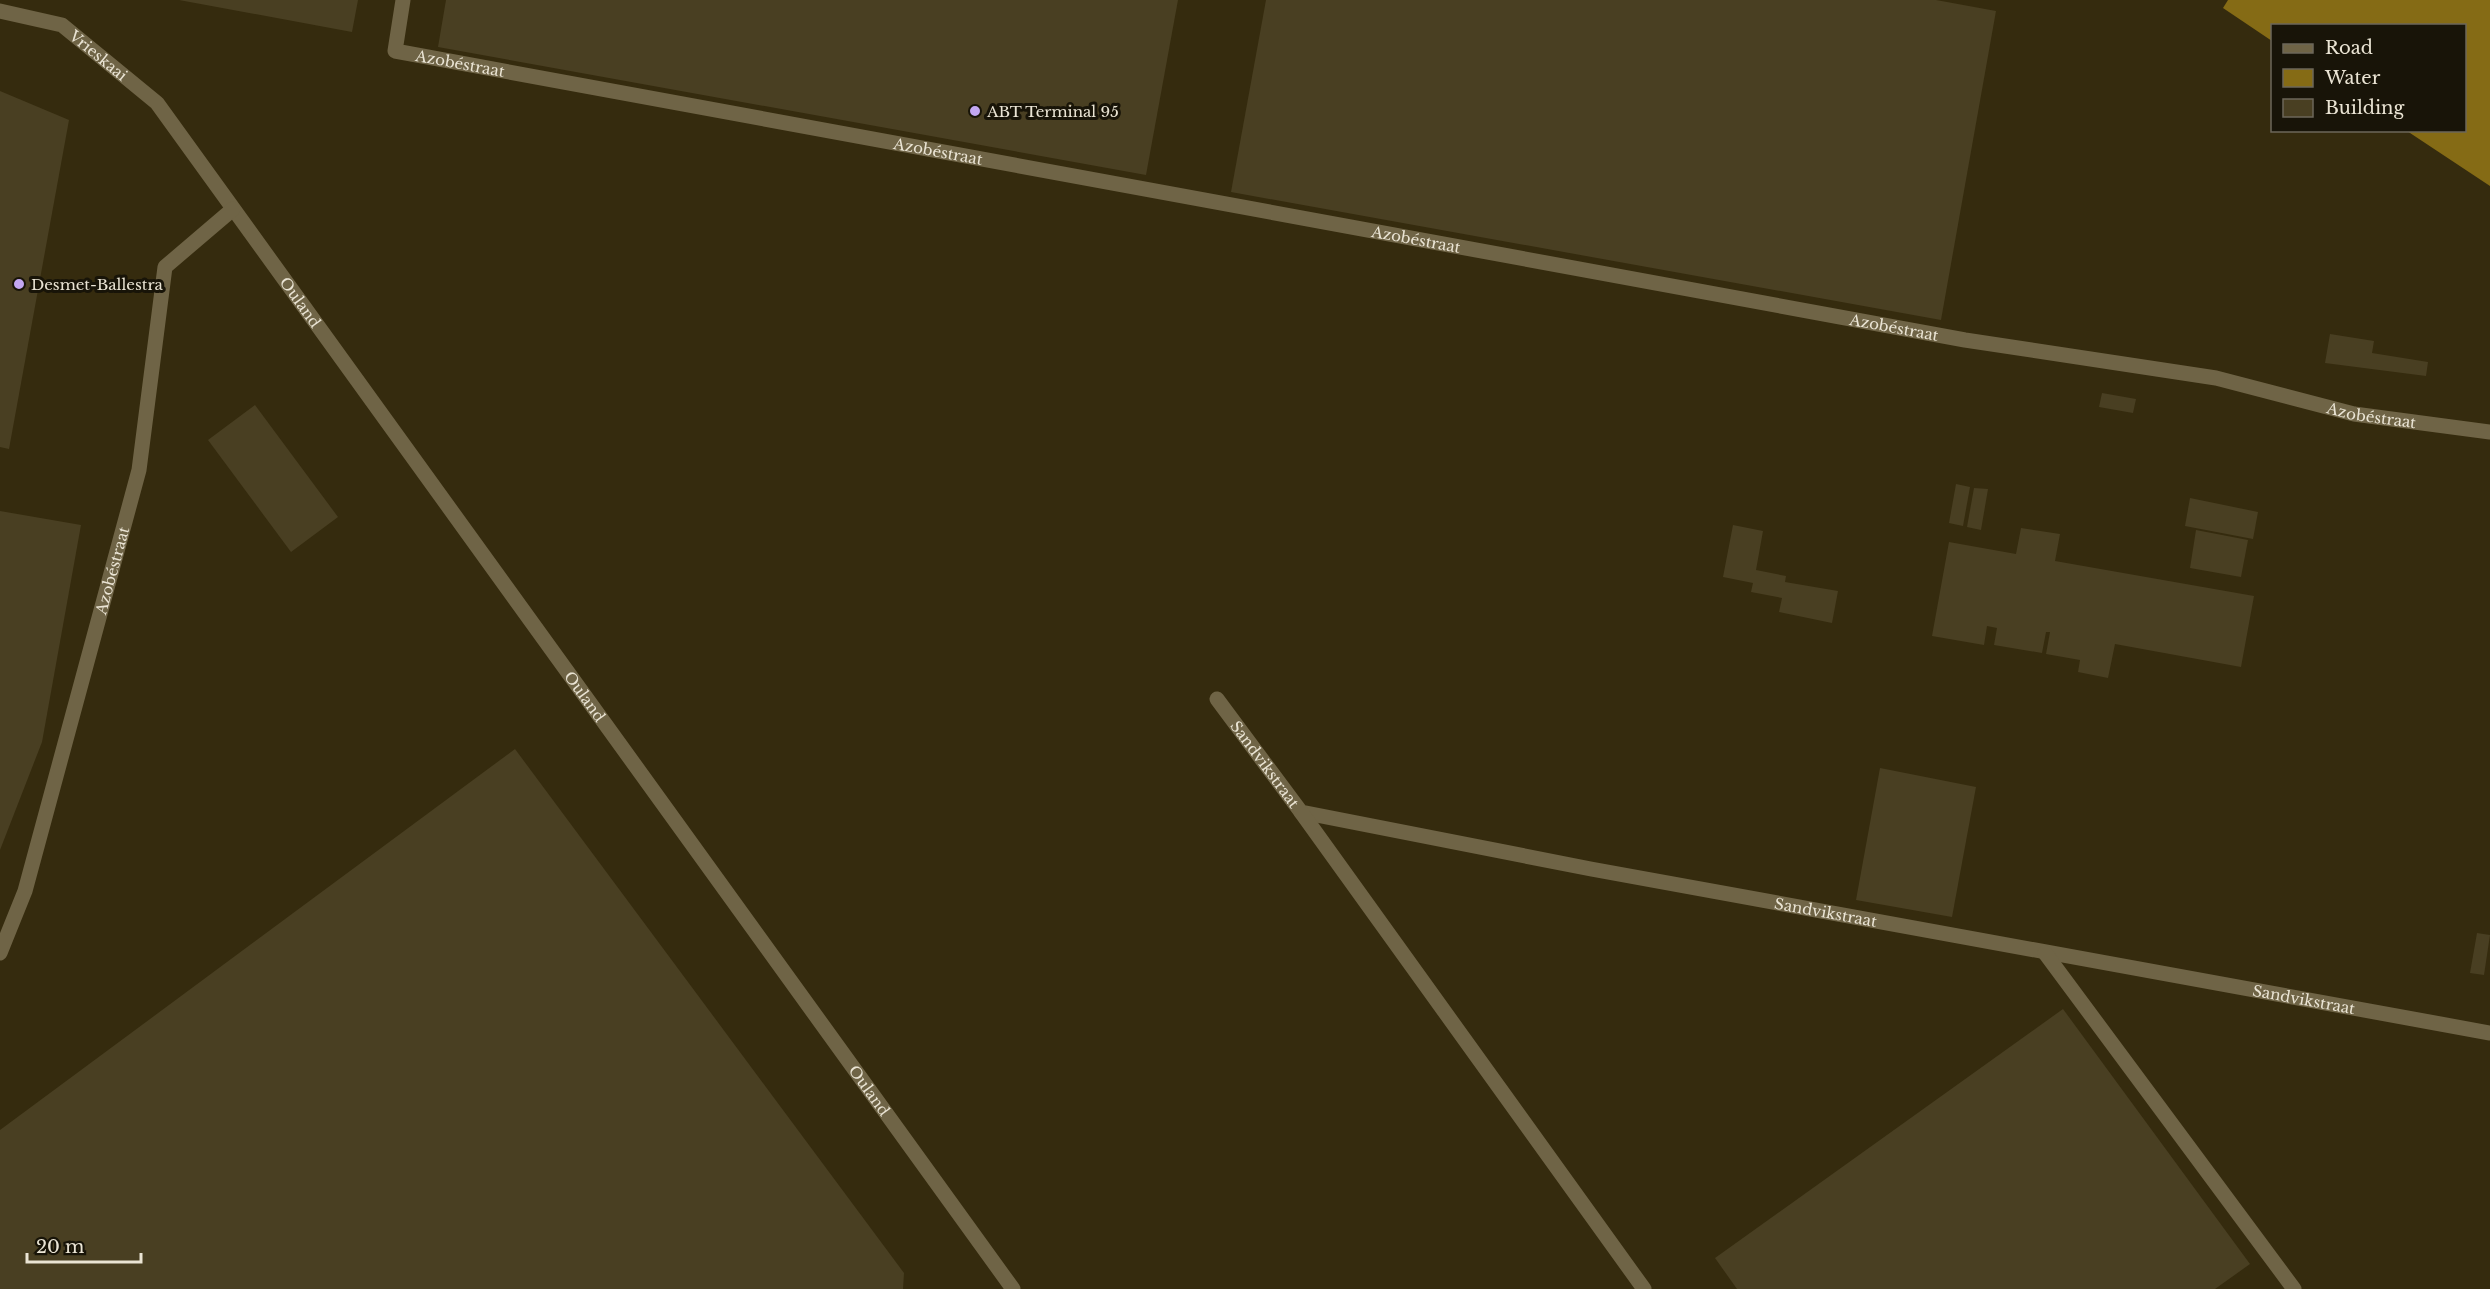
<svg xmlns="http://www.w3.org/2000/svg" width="2490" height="1289" viewBox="0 0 2490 1289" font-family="'Libre Baskerville',serif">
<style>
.water{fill:#856b15}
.building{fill:#493f22}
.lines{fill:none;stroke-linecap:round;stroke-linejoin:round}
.lane{stroke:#6f6446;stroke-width:15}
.street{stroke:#6f6446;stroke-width:15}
.poi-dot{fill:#c3a7f2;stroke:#181408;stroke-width:2}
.labels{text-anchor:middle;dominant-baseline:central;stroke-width:6;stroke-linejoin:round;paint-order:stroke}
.street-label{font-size:15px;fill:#eae4d4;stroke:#181408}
.poi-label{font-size:15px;fill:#eae4d4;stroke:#181408;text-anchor:start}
</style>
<rect width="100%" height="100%" fill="#352b0e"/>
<path class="water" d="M2228 0H2490V186L2407 131 2464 130V26H2272V41L2223 8Z"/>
<g class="building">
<path d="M179 0H358L352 32Z"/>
<path d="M446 0H1178L1146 175 438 47Z"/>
<path d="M1266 0H1936L1996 11 1941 320 1231 192Z"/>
<path d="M0 91 69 120 9 449 0 447Z"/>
<path d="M2330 334 2374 341 2372 353 2428 362 2426 376 2325 363Z"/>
<path d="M2102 393 2136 399 2133 413 2099 407Z"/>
<path d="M255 405 338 517 291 552 208 440Z"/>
<path d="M1956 484 1970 487 1963 526 1949 523Z"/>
<path d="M1974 488 1988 489 1981 530 1967 527Z"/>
<path d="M2190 498 2258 512 2253 539 2185 526Z"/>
<path d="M0 511 81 525 42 742 0 850Z"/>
<path d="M1733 525 1763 531 1756 570 1786 576 1785 582 1838 591 1832 623 1779 612 1782 598 1751 592 1753 583 1723 577Z"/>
<path d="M2021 528 2060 534 2055 561 2254 596 2241 667 2115 644 2108 678 2078 672 2080 660 2046 654 2050 632H2046L2042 653 1994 645 1997 628 1987 626 1984 645 1932 636 1949 542 2016 554Z"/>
<path d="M2196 530 2248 540 2241 577 2190 568Z"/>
<path d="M515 749 904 1273 903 1289H0V1130Z"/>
<path d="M1880 768 1976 787 1952 917 1856 900Z"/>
<path d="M2477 933 2490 935 2484 975 2470 973Z"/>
<path d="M2063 1009 2250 1264 2215 1289H1737L1715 1258Z"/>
</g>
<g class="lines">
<g class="lane">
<path id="s1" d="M403 0 395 51 1965 340 2216 378 2354 414 2490 432"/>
<path id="s2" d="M1217 699 1301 812 1591 869 2490 1033"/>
<path d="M1301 812 1644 1289"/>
<path d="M2045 953 2294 1289"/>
</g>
<g class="street">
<path id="s3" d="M0 11 62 25 157 103 1013 1289"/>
<path id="s4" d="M0 953 25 891 139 470 165 267 233 209"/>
</g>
</g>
<g class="poi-dot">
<circle cx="975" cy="111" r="6"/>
<circle cx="19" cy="284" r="6"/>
</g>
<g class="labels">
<g class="street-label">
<text stroke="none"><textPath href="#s3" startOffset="111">Vrieskaai</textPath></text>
<text stroke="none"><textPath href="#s1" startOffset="118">Azobéstraat</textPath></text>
<text stroke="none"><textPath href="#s1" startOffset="604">Azobéstraat</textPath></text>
<text stroke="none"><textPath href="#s1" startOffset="1090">Azobéstraat</textPath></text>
<text stroke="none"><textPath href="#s3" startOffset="432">Ouland</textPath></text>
<text stroke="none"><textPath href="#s1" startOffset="1576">Azobéstraat</textPath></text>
<text stroke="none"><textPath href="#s1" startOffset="2062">Azobéstraat</textPath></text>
<text stroke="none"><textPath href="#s4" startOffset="399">Azobéstraat</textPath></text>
<text stroke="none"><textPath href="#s3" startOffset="918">Ouland</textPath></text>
<text stroke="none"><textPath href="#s2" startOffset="81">Sandvikstraat</textPath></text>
<text stroke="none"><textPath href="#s2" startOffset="675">Sandvikstraat</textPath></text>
<text stroke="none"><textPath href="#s2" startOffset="1161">Sandvikstraat</textPath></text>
<text stroke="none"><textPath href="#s3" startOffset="1404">Ouland</textPath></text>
</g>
<g class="poi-label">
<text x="987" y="111">ABT Terminal 95</text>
<text x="31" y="284">Desmet-Ballestra</text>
</g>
</g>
<rect x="2271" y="24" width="195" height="108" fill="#181408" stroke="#6c675a" stroke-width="1.5"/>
<rect x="2283" y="44" width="30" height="9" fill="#6f6446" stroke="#6c675a" stroke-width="1.5"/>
<text x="2325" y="54" font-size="18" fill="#eae4d4">Road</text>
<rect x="2283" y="69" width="30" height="18" fill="#856b15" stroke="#6c675a" stroke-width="1.5"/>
<text x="2325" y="84" font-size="18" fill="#eae4d4">Water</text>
<rect x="2283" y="99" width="30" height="18" fill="#493f22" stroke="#6c675a" stroke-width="1.5"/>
<text x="2325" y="114" font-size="18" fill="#eae4d4">Building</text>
<path d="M27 1253v9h114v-9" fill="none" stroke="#eae4d4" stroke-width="3"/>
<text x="36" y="1253" font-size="18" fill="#eae4d4" stroke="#181408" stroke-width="4.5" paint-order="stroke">20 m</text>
</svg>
